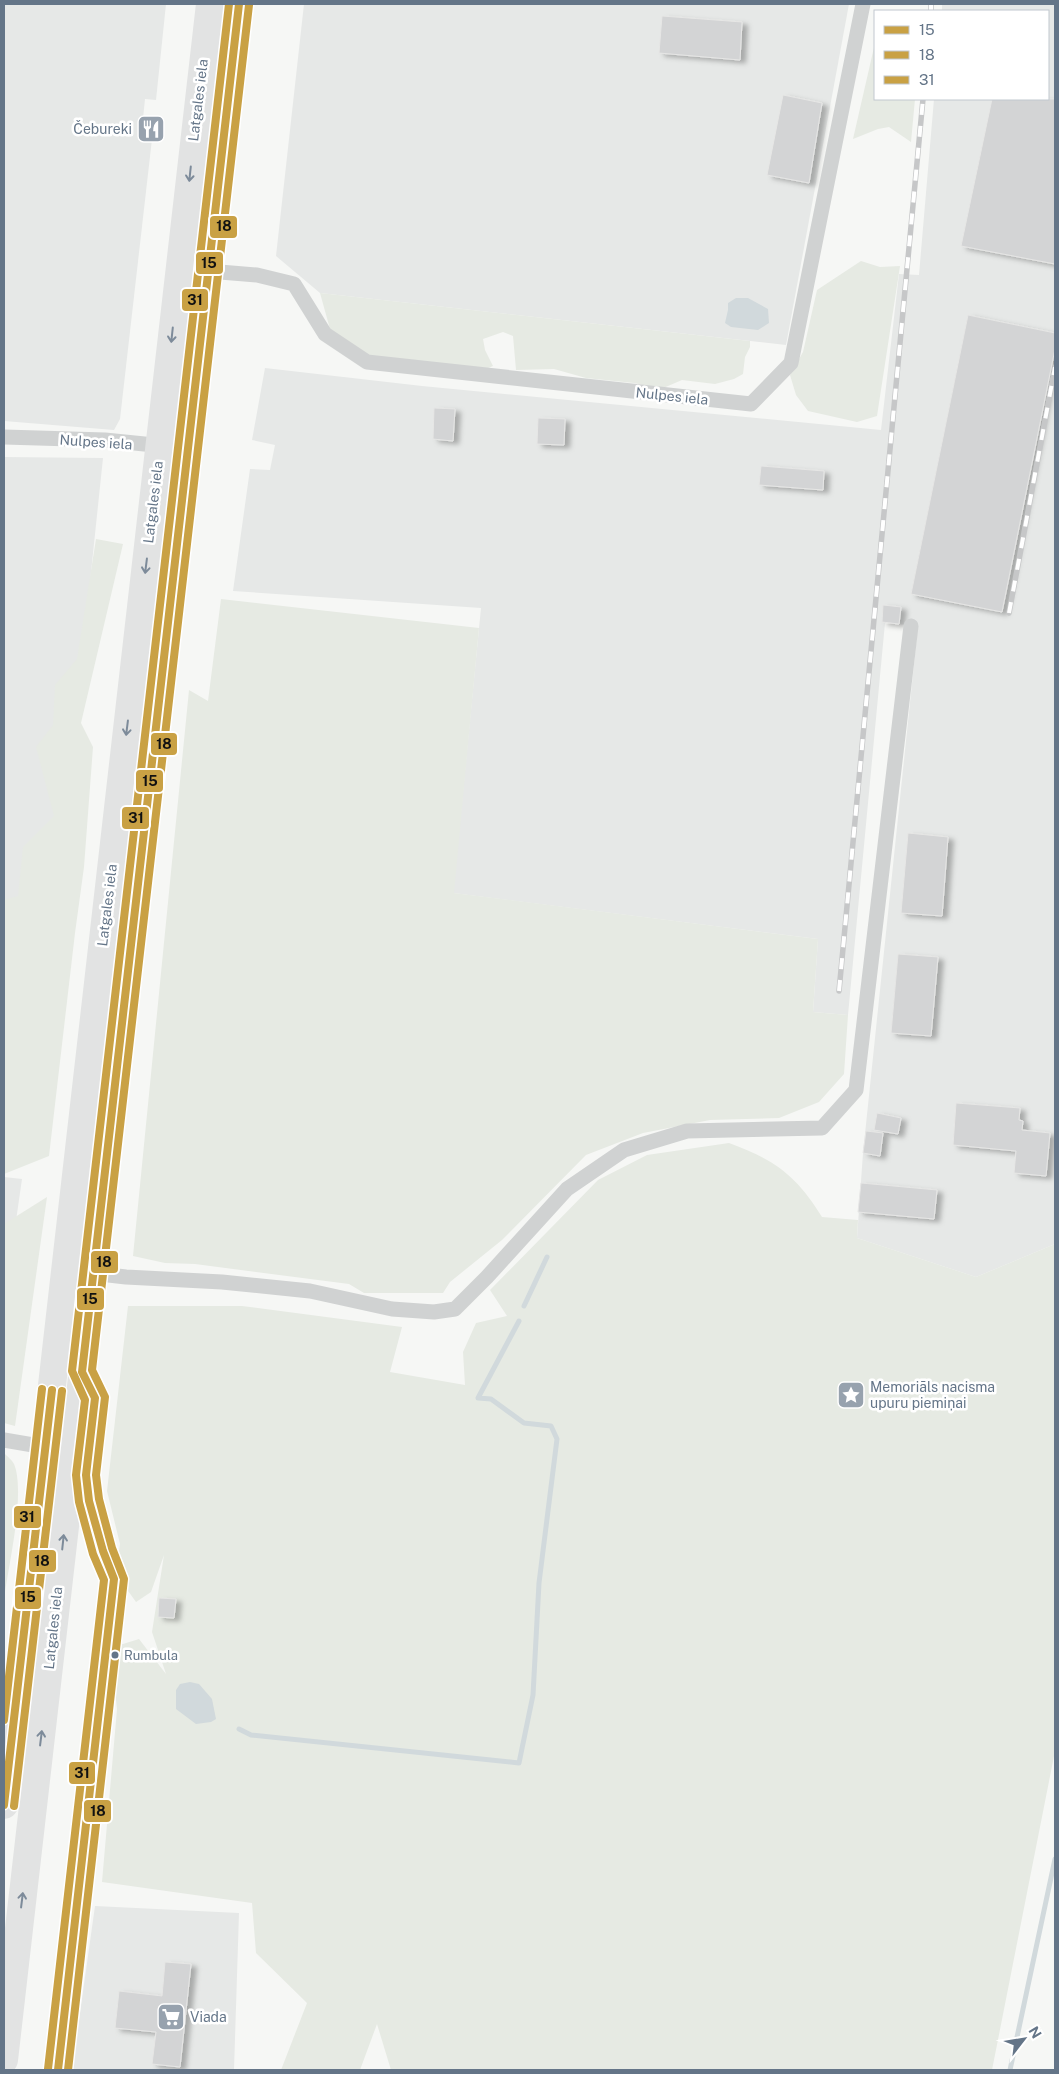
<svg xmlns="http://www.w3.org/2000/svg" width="1059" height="2074" viewBox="0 0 1059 2074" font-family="'Public Sans',sans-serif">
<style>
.built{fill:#e6e8e7}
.green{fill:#e6eae3}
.water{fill:#d1d9dc}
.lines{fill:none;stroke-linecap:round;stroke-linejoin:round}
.stream{stroke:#d1d9dc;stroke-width:5}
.building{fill:#d3d4d5;stroke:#e6e6e5;filter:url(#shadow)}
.street{stroke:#d0d2d2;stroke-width:15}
.highway{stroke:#e2e3e3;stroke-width:28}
.rail-casing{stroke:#c6c7c8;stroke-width:5.5}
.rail{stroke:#fff;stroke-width:4;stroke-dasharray:11;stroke-linecap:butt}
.bus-1-casing{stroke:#fff;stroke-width:11}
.bus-2-casing{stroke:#fff;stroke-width:11}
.bus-3-casing{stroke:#fff;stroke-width:11}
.bus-1{stroke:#c9a144;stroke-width:8}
.bus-2{stroke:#c9a144;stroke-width:8}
.bus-3{stroke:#c9a144;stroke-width:8}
.oneway{stroke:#7d8b9a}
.bus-dot{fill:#647588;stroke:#fff;stroke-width:2}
.labels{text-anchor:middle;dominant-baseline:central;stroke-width:5;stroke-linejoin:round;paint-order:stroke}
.bus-label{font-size:13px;fill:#647588;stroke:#fff;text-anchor:start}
.street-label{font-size:14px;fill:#647588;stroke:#fff}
.poi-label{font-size:14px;fill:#647588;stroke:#fff;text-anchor:start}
.line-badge{stroke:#fff;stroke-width:2}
.pale-badge-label{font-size:14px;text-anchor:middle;font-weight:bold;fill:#111}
</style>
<defs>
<filter id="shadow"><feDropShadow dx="5.5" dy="3" stdDeviation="2.5" flood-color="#0004"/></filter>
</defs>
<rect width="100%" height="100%" fill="#f6f7f5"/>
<g class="built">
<path d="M4 4H166L156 100 145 99 141 138 152 139 120 419 114 430 4 421Z"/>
<path d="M304 4H849L786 345 320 293 276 256Z"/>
<path d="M942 4H1055V1244L976 1277 857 1238 863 1153 918 626 885 623 848 1015 813 1012 818 939 453 893 481 608 233 591 250 469 270 470 275 445 252 440 265 368 422 386 881 430 899 274 919 275 934 99H1048V11H942Z"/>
<path d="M4 457 103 458 57 896 4 903Z"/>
<path d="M4 1177 22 1179 4 1304Z"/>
<path d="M95 1906 239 1913 234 2070H72Z"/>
</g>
<g class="green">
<path d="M875 43V99H915L911 142 889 127 878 129 853 139Z"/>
<path d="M861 261 880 267 900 266 877 416 857 422 808 411 796 395 790 375 803 352 817 290Z"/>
<path d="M320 293 750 341V347L745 357 743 374 734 379 715 384 682 380 661 389 634 383 586 378 554 369 516 370 513 336 503 332 483 339 485 350 493 366 481 371 365 355 330 329Z"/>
<path d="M96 539 123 544 81 723 93 747 84 867 75 933 49 1156 4 1174V900L18 896 23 847 54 816 36 747 53 725 55 685 77 659Z"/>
<path d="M221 599 479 628 454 893 818 939 813 1012 848 1015 844 1074 819 1102 779 1118 710 1120 643 1133 586 1155 502 1240 450 1282 443 1293H364L349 1284 195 1264 165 1263 133 1256 189 690 208 701Z"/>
<path d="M729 1143C775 1160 796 1175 822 1217L858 1220 857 1238 976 1277 1055 1244V1751L992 2070H391L377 2024 360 2070H281L307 2003 256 1953 252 1903 102 1882 117 1709 110 1648 139 1639 166 1674 152 1632 164 1555 151 1592 136 1602 116 1574 120 1544 107 1491 128 1306H242L402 1327 390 1372 465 1385 463 1352 476 1323 507 1316 490 1290 598 1180 647 1155Z"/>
<path d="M47 1197 15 1426 4 1423V1224Z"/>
<path d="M4 1453C7 1456 12 1460 14 1464 26 1492 8 1568 4 1599Z"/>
</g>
<g class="water">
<path d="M736 298H748L768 309 769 323 758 330 731 327 725 323 728 310V303Z"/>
<path d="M190 1682 199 1684 212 1699 216 1719 211 1722 196 1724 176 1709V1690L180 1684Z"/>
</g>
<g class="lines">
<g class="stream">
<path d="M524 1306 547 1257"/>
<path d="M239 1729 251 1735 519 1763 533 1695 539 1583 557 1439 551 1426 524 1423 491 1399 478 1398 519 1321"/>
<path d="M1010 2070 1055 1859"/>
</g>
</g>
<g class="building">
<path d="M662 16 742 22 740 60 659 53Z"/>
<path d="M783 95 822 103 809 183 767 175Z"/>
<path d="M992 99H1055V264L961 246Z"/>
<path d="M968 315 1055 333V349L1002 612 911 594Z"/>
<path d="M434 408 455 409 453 441 433 439Z"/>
<path d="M538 418 565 419 564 445 537 444Z"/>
<path d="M761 466 824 471 823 490 759 485Z"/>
<path d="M883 605 901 607 899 624 882 622Z"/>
<path d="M908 833 948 837 942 916 901 913Z"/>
<path d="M898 954 938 957 931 1036 891 1033Z"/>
<path d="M956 1103 1020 1108 1019 1120 1023 1121 1022 1130 1050 1133 1046 1176 1014 1173 1016 1151 953 1145Z"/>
<path d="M877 1113 901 1118 898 1134 874 1130Z"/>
<path d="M866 1131 883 1133 880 1156 863 1153Z"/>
<path d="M861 1183 937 1190 934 1219 858 1212Z"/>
<path d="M159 1598 176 1599 174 1618 158 1617Z"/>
<path d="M165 1962 191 1964 180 2067 152 2064 156 2032 115 2028 119 1991 162 1996Z"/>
</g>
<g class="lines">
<g class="street">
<path d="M208 271 257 275 294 284 325 334 367 362 751 404 791 363 863 4"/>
<path d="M4 437 105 440 164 446"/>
<path d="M65 1270 126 1277 222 1282 310 1291 392 1309 434 1312 455 1309 487 1277 567 1189 624 1150 687 1131 822 1128 856 1090 911 626"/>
<path d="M4 1440 45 1447"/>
</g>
<g class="highway">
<path d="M4 1805 210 4"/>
<path d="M4 2060 239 4"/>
</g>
<g class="rail-casing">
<g id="rail">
<path d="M931 11V4"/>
<path d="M1009 613 1055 367"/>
<path d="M839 991 923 99"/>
</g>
</g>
<use href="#rail" class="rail"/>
<g class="bus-1-casing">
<g id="bus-1">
<path d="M4 1805 52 1390"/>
<path d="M58 2070 114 1579 103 1551 89 1501 86 1475 95 1398 82 1372 239 4"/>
</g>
</g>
<g class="bus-2-casing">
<g id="bus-2">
<path d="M14 1806 62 1391"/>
<path d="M68 2070 124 1579 112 1548 99 1499 96 1475 105 1397 92 1370 249 5"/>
</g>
</g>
<g class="bus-3-casing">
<g id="bus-3">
<path d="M4 1720 42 1389"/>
<path d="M48 2069 104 1580 93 1554 79 1502 76 1475 85 1400 72 1371 229 4"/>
</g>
</g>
<use href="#bus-1" class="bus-1"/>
<use href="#bus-2" class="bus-2"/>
<use href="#bus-3" class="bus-3"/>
</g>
<defs><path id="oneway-shaft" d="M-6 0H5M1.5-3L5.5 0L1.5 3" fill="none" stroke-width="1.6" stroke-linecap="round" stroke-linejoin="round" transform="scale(1.25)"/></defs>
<g class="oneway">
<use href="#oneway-shaft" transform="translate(190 174) rotate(96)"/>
<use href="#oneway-shaft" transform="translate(172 335) rotate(96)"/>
<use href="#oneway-shaft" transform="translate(146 566) rotate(97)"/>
<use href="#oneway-shaft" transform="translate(127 728) rotate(97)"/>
<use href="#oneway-shaft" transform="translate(63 1542) rotate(-84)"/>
<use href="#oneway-shaft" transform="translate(41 1738) rotate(-83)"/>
<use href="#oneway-shaft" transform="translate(22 1900) rotate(-83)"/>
</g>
<defs>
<g id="restaurant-square" transform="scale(1.4375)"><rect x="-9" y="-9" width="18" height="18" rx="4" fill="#97a2ae" stroke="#fff"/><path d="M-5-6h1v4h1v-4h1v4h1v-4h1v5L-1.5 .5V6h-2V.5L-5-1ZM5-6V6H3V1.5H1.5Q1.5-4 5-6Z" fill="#fff"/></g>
<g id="sight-square" transform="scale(1.4375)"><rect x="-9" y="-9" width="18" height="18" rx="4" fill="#97a2ae" stroke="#fff"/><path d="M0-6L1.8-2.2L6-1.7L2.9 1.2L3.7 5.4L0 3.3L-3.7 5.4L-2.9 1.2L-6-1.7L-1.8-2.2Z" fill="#fff"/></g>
<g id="supermarket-square" transform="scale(1.4375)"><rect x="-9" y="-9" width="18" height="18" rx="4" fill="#97a2ae" stroke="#fff"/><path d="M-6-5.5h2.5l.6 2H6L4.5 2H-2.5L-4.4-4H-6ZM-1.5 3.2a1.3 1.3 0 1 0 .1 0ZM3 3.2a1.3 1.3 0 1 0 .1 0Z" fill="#fff"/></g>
</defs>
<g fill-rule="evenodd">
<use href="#restaurant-square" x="151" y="129"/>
<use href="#sight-square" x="851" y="1395"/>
<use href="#supermarket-square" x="171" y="2017"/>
</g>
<circle class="bus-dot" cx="115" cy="1655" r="4.5"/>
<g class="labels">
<g class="bus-label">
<text x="124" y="1655">Rumbula</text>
</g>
<g class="street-label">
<text transform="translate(198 100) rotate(-83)">Latgales iela</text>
<text transform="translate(672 396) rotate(6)">Nulpes iela</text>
<text transform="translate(96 442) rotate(4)">Nulpes iela</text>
<text transform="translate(153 502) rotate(-83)">Latgales iela</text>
<text transform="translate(107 905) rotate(-83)">Latgales iela</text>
<text transform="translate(53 1628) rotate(-84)">Latgales iela</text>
</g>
<g class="poi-label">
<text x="132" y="129" text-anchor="end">Čebureki</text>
<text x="870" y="1387">Memoriāls nacisma<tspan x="870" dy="16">upuru piemiņai</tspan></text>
<text x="190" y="2017">Viada</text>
</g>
</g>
<g class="line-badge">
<rect x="209" y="215" width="29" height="24" rx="5" fill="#c9a144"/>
<rect x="195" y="251" width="29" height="24" rx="5" fill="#c9a144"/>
<rect x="181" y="288" width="28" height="24" rx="5" fill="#c9a144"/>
<rect x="150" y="732" width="28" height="24" rx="5" fill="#c9a144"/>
<rect x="135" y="769" width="29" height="24" rx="5" fill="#c9a144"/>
<rect x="121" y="806" width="29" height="24" rx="5" fill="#c9a144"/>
<rect x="90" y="1250" width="29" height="24" rx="5" fill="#c9a144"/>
<rect x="76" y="1287" width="29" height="24" rx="5" fill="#c9a144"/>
<rect x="13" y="1505" width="29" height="24" rx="5" fill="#c9a144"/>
<rect x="28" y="1549" width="29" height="24" rx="5" fill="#c9a144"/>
<rect x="14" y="1586" width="28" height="24" rx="5" fill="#c9a144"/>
<rect x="68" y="1761" width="28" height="24" rx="5" fill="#c9a144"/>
<rect x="83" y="1799" width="29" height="24" rx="5" fill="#c9a144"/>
</g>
<g class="pale-badge-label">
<text x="224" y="231">18</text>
<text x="209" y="268">15</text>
<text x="195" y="305">31</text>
<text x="164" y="749">18</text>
<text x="150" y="786">15</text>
<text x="136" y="823">31</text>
<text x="104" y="1267">18</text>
<text x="90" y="1304">15</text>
<text x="27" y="1522">31</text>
<text x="42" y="1566">18</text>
<text x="28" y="1602">15</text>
<text x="82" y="1778">31</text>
<text x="98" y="1816">18</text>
</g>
<rect width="1059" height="2074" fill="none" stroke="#647588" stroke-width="10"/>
<rect x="874" y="10" width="175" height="90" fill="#ffffff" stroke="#c1c8cf"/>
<rect x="884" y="26" width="25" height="8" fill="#c9a144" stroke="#c1c8cf"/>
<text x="919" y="35" font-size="15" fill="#647588">15</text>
<rect x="884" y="51" width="25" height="8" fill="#c9a144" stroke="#c1c8cf"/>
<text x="919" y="60" font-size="15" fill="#647588">18</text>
<rect x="884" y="76" width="25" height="8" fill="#c9a144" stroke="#c1c8cf"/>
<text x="919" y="85" font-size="15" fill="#647588">31</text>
<g transform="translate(1024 2039) rotate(59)" stroke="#ffffff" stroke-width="4" paint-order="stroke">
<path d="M0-4L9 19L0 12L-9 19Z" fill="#647588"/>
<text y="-8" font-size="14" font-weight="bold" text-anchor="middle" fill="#647588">N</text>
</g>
</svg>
